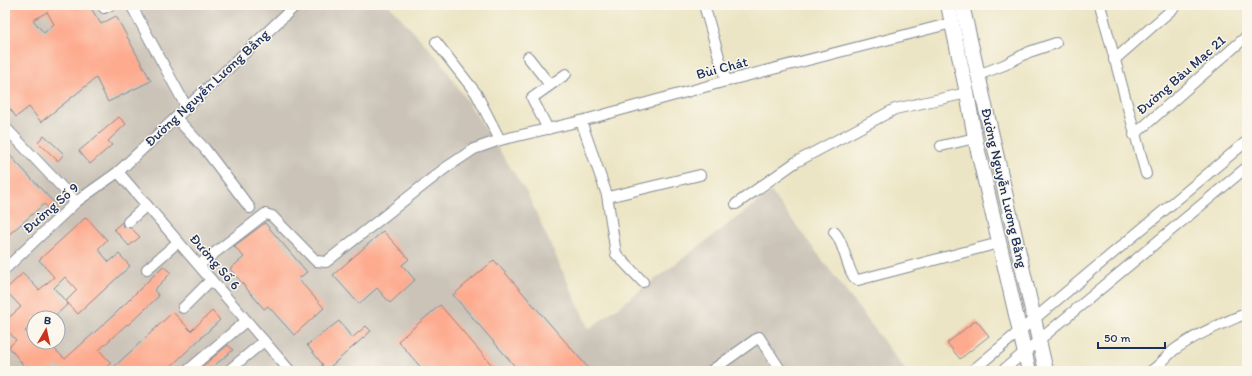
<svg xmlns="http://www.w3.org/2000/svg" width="1252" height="376" viewBox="0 0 1252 376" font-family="Itim,sans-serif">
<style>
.industrial{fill:#cbc3b8;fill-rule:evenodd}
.building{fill:#fdaa8e;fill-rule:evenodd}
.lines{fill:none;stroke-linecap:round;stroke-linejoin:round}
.minor-casing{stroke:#848a92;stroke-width:12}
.highway-casing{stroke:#848a92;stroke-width:16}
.minor{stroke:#fff;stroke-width:10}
.highway{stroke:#fff;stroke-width:14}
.labels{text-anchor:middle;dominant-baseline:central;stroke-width:3;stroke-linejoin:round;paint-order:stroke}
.street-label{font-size:14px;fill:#1b2f5e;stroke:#fbf7ec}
</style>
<rect width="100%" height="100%" fill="#fbf7ec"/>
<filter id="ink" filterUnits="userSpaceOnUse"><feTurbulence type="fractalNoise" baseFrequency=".025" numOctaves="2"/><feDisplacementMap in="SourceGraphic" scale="8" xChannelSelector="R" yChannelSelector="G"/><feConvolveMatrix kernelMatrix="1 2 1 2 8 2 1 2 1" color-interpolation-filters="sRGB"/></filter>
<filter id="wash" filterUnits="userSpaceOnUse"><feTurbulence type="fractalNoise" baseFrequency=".012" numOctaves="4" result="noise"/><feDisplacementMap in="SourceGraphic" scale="16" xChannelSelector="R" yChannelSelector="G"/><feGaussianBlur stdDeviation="0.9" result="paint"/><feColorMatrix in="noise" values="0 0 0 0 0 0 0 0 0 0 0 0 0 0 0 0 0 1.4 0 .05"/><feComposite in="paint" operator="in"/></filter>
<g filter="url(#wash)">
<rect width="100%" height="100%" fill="#ece5c5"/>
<path class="industrial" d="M5 5H389L442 63 527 193 589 329 771 192 906 371H5ZM34 318H58V342H34Z"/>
<g id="blocks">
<g class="building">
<path d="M5 5H89L101 24 116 16 151 81 108 102 96 78 41 122 29 107 16 117 5 102ZM47 12 54 24 44 33 33 20Z"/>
<path d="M119 117 126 124 108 141 112 145 90 164 79 151Z"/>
<path d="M44 135 64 154 58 161 38 142Z"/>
<path d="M5 150 57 206 52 211 44 204 5 238Z"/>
<path d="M86 217 107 240 98 249 109 262 119 254 130 266 78 314 66 301 77 290 65 277 54 288 68 304 53 318H34V324L25 331 34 340V342L43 348 48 343 65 359 116 313 163 266 171 273 154 290 159 296 128 325 127 324 99 350 111 363 102 371H63L57 365 51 371H28L9 347 16 340 5 328V321L21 307 5 290 23 273 39 290 54 277 39 260Z"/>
<path d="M122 222 123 227 131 228 140 237 129 246 114 229Z"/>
<path d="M265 223 307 272 298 279 324 308 294 335 268 306 264 309 230 269 244 257 234 246Z"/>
<path d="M383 231 409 259 402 265 415 280 390 303 377 288 359 304 333 275Z"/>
<path d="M494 260 591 371H519L453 295Z"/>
<path d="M440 305 497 371H424L398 341Z"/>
<path d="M212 311 220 320 166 371H118L114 367 173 312 191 331Z"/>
<path d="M976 320 989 336 960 359 947 343Z"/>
<path d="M339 321 352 338 366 326 371 331 331 366 336 371H315L323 365 307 345Z"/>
<path d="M228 345 233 350 208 371H203L200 368Z"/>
</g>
</g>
</g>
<g filter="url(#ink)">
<use href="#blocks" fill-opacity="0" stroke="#848a92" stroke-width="1"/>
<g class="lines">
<g class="minor-casing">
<g id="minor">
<path d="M131 5 187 108"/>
<path d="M704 5 726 81"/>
<path d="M1100 5 1146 174"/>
<path d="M104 8 111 5"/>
<path d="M436 42 476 93 500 140"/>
<path d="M528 57 550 85"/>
<path d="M1114 60 1177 5"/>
<path d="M978 75 1004 65 1029 52 1056 43"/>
<path d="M176 118 205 149 250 208"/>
<path d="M581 121 607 195 616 254 643 282"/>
<path d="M5 127 76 202"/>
<path d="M548 129 532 98 566 74"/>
<path d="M1134 135 1247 36"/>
<path d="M941 146 975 138"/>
<path d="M118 172 290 371"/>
<path d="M608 197 700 175"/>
<path d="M736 204 796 162 895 109 967 93"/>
<path d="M128 222 147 205"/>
<path d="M834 232C845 242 848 278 858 280L999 243"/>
<path d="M199 265 265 214 272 216 316 261 326 262 444 169 474 149 500 140 581 121 726 81 952 23"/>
<path d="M5 269 76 202 118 172 296 5"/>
<path d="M147 269 178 242"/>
<path d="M183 308 211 280"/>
<path d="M187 371 246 321"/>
<path d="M228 371 264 341"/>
<path d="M711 371 759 337 781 371"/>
<path d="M972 371 1247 141"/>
<path d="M1002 371 1247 167"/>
<path d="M1151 371C1160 365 1166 357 1174 350 1196 334 1222 324 1247 313"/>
</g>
</g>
<g class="highway-casing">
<g id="highway">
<path d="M948 5 967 93 975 138 1029 371"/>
<path d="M962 5 1046 371"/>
</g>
</g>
<use href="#minor" class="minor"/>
<use href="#highway" class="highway"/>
</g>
</g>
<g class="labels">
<g class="street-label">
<text transform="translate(722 68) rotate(-15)">Bùi Chát</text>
<text transform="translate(1181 75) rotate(-41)">Đường Bàu Mạc 21</text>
<text transform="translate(207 88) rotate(-43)">Đường Nguyễn Lương Bằng</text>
<text transform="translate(1004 188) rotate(77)">Đường Nguyễn Lương Bằng</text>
<text transform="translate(51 208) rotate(-41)">Đường Số 9</text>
<text transform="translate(215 262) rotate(49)">Đường Số 6</text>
</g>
</g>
<rect width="1252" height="376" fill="none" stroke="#fbf7ec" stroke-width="20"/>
<g transform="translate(46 330) rotate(9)"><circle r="19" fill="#fbf7ec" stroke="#a1a7b3"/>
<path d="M0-3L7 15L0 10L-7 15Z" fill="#c8321e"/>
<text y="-6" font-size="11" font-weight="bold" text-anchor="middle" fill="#1b2f5e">B</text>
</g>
<path d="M1098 342v6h67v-6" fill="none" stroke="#1b2f5e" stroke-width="2"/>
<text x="1104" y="342" font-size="12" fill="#1b2f5e" stroke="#fbf7ec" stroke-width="3" paint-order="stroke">50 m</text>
</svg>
